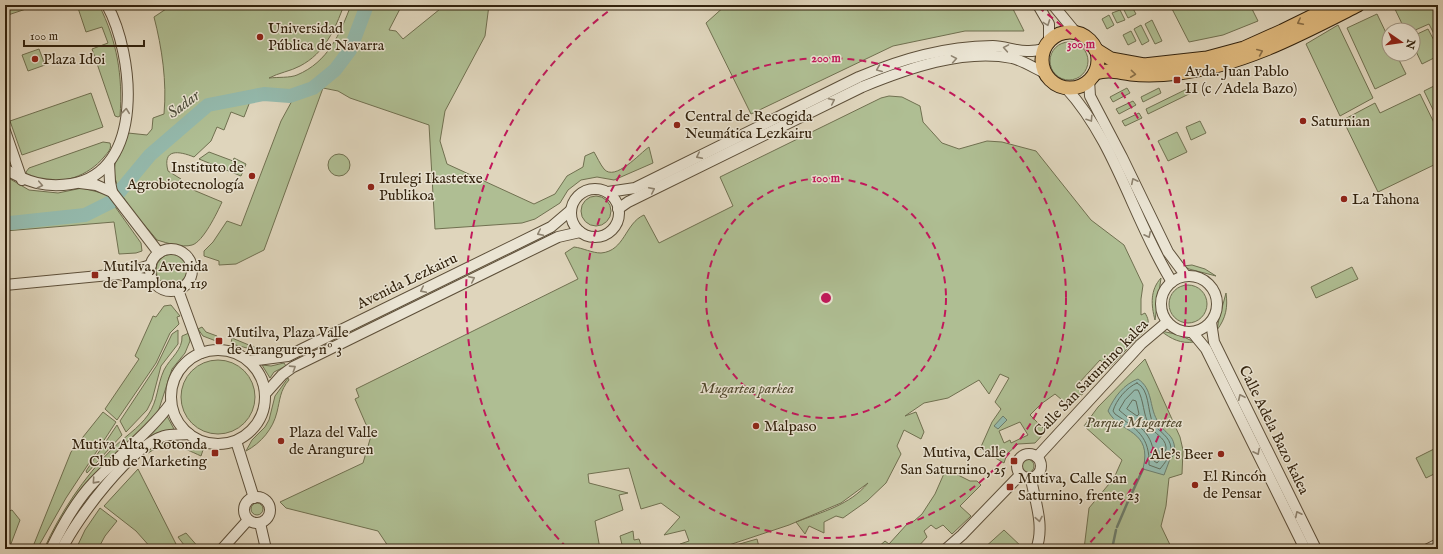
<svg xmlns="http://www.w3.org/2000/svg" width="1443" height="554" viewBox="0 0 1443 554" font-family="'IM FELL English',serif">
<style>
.green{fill:#afbe93;stroke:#707050;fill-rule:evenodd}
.water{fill:#94b9ac;stroke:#6d7d6c}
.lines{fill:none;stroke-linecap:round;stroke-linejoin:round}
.shore{stroke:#636e5c;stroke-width:1}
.stream{stroke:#6d7d6c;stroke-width:2.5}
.river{stroke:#94b9ac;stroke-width:14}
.minor-casing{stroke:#5d4f39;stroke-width:12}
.major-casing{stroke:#32220d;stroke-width:15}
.minor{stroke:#eae4d3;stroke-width:10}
.major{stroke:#e0ba7e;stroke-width:13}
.oneway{stroke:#896e46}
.oneway2{stroke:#8e8370}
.ring{fill:none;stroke:#c2185b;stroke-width:2;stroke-dasharray:7 5}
.poi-dot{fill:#8f2418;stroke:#eae4d3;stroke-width:1.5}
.labels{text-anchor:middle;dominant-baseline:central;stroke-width:3;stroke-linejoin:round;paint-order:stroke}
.poi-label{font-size:15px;fill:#32220d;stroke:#eae4d3;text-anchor:start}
.street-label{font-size:15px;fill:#32220d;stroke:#eae4d3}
.park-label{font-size:15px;font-style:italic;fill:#51492e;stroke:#eae4d3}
.water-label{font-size:16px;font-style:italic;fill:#4f4f3d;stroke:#eae4d3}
.centre{fill:#c2185b;stroke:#eae4d3;stroke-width:2}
.ring-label{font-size:12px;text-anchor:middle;font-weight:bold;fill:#c2185b;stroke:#eae4d3;stroke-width:3;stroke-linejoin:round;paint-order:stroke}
</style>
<rect width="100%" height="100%" fill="#dfd5bc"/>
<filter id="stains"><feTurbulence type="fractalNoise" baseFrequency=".005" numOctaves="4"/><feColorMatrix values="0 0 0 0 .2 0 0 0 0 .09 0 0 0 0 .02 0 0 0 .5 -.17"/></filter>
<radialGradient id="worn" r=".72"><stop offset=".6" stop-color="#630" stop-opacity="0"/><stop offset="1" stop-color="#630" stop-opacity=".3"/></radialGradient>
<g class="green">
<path d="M5 5H38L5 16Z"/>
<path d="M77 5H99C117 41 123 76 120 116L118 117 115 116 92 49 108 43 102 27 86 32Z"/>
<path d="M163 5H344C335 29 325 53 300 66 291 71 278 73 269 78 278 77 290 78 297 75 328 62 340 34 351 5H402L389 30 396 31 403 39 445 5H489L485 36 445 111 440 141 447 164 534 204 555 194 567 176 583 167 585 156 594 152C597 157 600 164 604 169 615 182 640 153 649 147L653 163 614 180 597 177 581 180 568 190 560 203 535 219 522 223 435 229 429 125 350 98 338 91 323 88 264 250 236 264 219 265V261L204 256V251L213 242 227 221 241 226 281 121 293 99 249 98V104L244 117 231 112 224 130 217 127 211 141 194 157C179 151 162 148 168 171L181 179 179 184 222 202C217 213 203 242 192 245 182 248 167 243 157 240 142 221 109 190 115 164 118 154 124 143 128 133L147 135 152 129 153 118 164 114C167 82 162 48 154 17L166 9Z"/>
<path d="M726 5H1011L1024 31H965L893 46 751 114 706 23Z"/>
<path d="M1129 5H1131L1136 14 1128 18 1123 8Z"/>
<path d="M1170 5H1250L1258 21 1223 35 1189 42Z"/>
<path d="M1393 5H1438V42L1429 24 1413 31 1405 30Z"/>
<path d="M1120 10 1125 20 1117 23 1112 13Z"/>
<path d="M1377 14 1389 39V54H1396L1406 74 1375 89 1347 28Z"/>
<path d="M1109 15 1114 25 1107 29 1102 19Z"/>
<path d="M1152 20 1162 41 1155 44 1145 24Z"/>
<path d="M1141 25 1149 41 1142 45 1134 29Z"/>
<path d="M1338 25 1373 98 1340 116 1306 44Z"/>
<path d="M1428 29 1438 48V56L1422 64 1413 45V36Z"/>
<path d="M1131 31 1136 41 1128 45 1123 35Z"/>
<circle cx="1069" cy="61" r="19"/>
<path d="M39 49 45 65 28 71 22 55Z"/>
<path d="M1438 84V120L1424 91Z"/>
<path d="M1127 88 1130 93 1113 102 1110 97Z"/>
<path d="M1159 88 1161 93 1143 102 1141 97Z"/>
<path d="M1189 88 1191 93 1148 114 1146 109Z"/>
<path d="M91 93 103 127 22 155 10 121Z"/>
<path d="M1420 94 1438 131V163L1378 192 1343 120 1375 103 1380 113Z"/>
<path d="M889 96 902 97 920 106 923 122 942 143 959 149 987 141 1002 142 1036 151 1091 220 1124 245 1143 285 1141 299V315L1145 313C1148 318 1150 323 1146 329L1109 368 1100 360 1079 383 1086 390 1082 395 1080 394 1069 406 1055 394 1041 404 1030 415 1046 431 1035 443 1018 444 1007 454 1004 463 980 449 992 422 1001 409 995 402 1009 378 1000 374 989 394 979 380 948 398 924 403 905 416 916 412 924 432 921 439 904 430 897 446 901 454 886 483 867 501 843 518 836 516 824 522V533L809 526 805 534 796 522C822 512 850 505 868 483L841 503 789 525 717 549H681L680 544 689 541 685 530 664 535 680 517 661 503 641 509 629 468 588 474 589 483 628 493 619 495 623 510 595 521 600 549H390L378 531 286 508 280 502 363 463 371 436 355 399 359 397 356 389 578 279 565 253 574 247C583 248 592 253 601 253 625 251 625 223 644 215L659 243 733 206 720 177 881 98ZM1020 422 1028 435 1011 443 1010 440 1004 443 999 431Z"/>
<path d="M1133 101 1136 105 1119 114 1116 109Z"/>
<path d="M1139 113 1142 118 1125 126 1122 121Z"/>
<path d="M1200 121 1206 133 1191 140 1186 127Z"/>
<path d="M1177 132 1187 152 1168 161 1158 141Z"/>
<path d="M103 142 110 143C112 149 108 152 104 157 88 176 63 185 38 179 32 178 28 178 26 172L29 168Z"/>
<path d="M209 152 233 161 234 158 246 164 241 176 199 159Z"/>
<circle cx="339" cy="165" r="11"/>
<path d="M5 176 29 190 58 193 82 188 106 194 141 243 142 251 136 253 119 254 114 222 5 231Z"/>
<circle cx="596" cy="211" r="15"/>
<circle cx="172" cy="270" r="16"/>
<path d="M1192 265 1205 269 1216 276 1189 269 1183 266Z"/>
<path d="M1352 267 1358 279 1316 298 1311 287Z"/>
<path d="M1161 278 1155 320C1151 305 1150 290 1161 278Z"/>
<circle cx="1188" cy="304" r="19"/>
<path d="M1226 293C1228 307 1226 318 1217 330L1219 319Z"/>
<path d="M171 305 180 316 177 317 179 324 170 333 156 363 117 420 105 409 139 359 135 356 153 316 156 317 164 306Z"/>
<path d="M202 327 206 332 217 336 216 341 203 336 198 329Z"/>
<path d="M178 330V344L161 366 152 400 147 410 126 432 120 421 157 365 172 334Z"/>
<path d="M1161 331 1180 335 1194 342C1181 344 1171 339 1161 331Z"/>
<path d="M189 333 190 341 185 353 172 369 158 412 148 425 123 448 46 549H44C60 513 84 477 112 449 123 438 139 428 148 415 158 401 157 385 164 370 170 358 183 350 182 336Z"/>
<path d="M232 338 261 350H276L277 352C257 353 250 348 231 344Z"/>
<path d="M1145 359 1180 437 1183 450 1182 474 1169 478 1166 506 1161 526 1172 549H1084L1089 508 1114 478 1122 460 1084 426 1098 407Z"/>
<circle cx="218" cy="397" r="37"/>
<path d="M284 363 286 366 274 372 270 378 262 365 271 366Z"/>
<path d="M288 378 289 380C280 390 280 400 277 412 273 429 261 443 246 451L252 440 265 427 269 420 275 396Z"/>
<path d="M103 412 116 422 66 498 37 549H32L71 452Z"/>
<path d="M167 416 174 429 157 433 142 442 141 440Z"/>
<path d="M117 425 122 435 87 473 86 471Z"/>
<path d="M175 441 203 450 201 456C181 447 169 440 148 453L146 451 160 444Z"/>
<path d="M1438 447V472L1426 478 1416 458Z"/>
<circle cx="1027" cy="466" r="7"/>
<path d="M138 469 176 544 168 549H152L136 531 104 506Z"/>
<path d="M946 469 970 481H977L981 485 960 506 971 516 952 534 943 525 936 529 931 525 924 531 927 537 916 549H876L885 541 889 544 908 523 914 521 922 514 935 494Z"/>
<circle cx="257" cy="509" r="6"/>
<path d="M100 508 117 521 105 536 98 549H76L85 530Z"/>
<path d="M12 510 20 520 9 549H5V518L9 511Z"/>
<path d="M1004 530 1024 549H983Z"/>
<path d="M633 531 634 540 639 539 642 548 623 549 620 536Z"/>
<path d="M186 533 200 549H187L178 537Z"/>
<path d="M757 539 759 547 753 549H722Z"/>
</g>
<g class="water">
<path d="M1138 379C1153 389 1149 406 1157 420 1165 436 1175 432 1175 454L1170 459 1164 475 1143 469C1153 429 1120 434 1108 411 1114 397 1124 384 1138 379Z"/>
<path d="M1003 416 1007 420 998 429 994 426Z"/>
</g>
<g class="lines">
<g class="shore">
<path d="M1137 383C1150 389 1147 411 1153 423 1159 432 1170 436 1171 448 1172 454 1164 464 1160 469L1149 465C1150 437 1137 429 1115 414L1113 411C1116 400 1127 387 1137 383Z"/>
<path d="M1135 390H1138C1144 401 1143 414 1149 425 1154 434 1165 437 1166 447 1167 451 1160 460 1157 463L1154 461C1154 431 1138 427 1119 410L1125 400Z"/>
<path d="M1133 400 1136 401 1139 414 1137 416 1127 409Z"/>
</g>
<g class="stream">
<path d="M1131 495 1143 469"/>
<path d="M1117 527 1129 499"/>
<path d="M1112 549 1116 530"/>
</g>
<path class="river" d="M5 222 10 223 85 215 111 202 150 155 208 105 264 94 290 96 313 88 335 70 350 50 367 5"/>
<g class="minor-casing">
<g id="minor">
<path d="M1038 5 1049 24V42"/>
<path d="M1053 5 1077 34"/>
<path d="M1089 80 1090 96 1122 157 1168 252 1186 276"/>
<path d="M1066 88C1115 141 1134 221 1172 282"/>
<path d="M5 131 22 180"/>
<path d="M109 163 110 182 112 192"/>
<path d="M5 169C27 182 45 188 71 184 146 172 134 54 107 5"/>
<path d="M80 183 96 185 112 192 159 253"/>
<circle cx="595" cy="213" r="24"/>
<path d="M608 192 635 188 859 77C904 58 944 47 993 46 1005 46 1017 52 1029 51 1034 51 1040 50 1045 49"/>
<path d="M618 209 628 202 862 87C906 69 964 48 1012 58 1024 61 1034 68 1045 73"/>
<circle cx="171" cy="270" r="21"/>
<path d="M122 275 152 280"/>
<circle cx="1189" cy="304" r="28"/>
<path d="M5 285 120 274 151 265"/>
<path d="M178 290 201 353"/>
<path d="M1211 322 1214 342 1316 549"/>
<path d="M1192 332 1206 349 1305 549"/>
<circle cx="218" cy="397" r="47"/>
<path d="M249 361 288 356 551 227 571 210"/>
<path d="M265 394 282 375 293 367 558 237 580 232"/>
<path d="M236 441 254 498"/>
<circle cx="1029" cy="466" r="12"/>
<path d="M1037 457 1141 344 1167 322"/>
<path d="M1031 479C1035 501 1045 527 1036 549"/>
<circle cx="257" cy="510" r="13"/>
<path d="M260 523 266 549"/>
<path d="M51 549C62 526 76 501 94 482 119 455 149 433 171 403"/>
<path d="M62 549C77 518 131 446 164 436 172 434 181 435 189 434"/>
<path d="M222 549 248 520"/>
<path d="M946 549 962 535 1020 475"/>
<path d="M1428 549 1438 544"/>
</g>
</g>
<g class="major-casing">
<g id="major">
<circle cx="1070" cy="60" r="28"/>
<path d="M1095 49 1111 59 1144 65 1207 58 1244 48 1282 31 1335 5"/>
<path d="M1095 73C1110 69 1116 72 1131 74 1147 76 1163 75 1179 73 1244 65 1301 34 1358 5"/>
</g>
</g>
<use href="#minor" class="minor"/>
<use href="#major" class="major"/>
</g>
<defs><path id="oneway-chevron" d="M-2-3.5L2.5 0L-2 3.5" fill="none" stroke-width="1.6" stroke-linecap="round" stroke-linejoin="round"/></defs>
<g class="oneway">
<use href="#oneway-chevron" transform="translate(1300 22) rotate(153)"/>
<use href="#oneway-chevron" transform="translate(1260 52) rotate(-23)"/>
<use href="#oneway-chevron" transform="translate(1133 74) rotate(6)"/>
</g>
<g class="oneway2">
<use href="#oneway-chevron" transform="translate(1047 23) rotate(70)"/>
<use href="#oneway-chevron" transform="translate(1006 48) rotate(-170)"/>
<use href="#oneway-chevron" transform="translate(954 59) rotate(-10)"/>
<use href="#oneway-chevron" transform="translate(879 69) rotate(157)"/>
<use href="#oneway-chevron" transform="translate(832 101) rotate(-26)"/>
<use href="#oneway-chevron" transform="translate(126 111) rotate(-84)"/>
<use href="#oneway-chevron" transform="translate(1090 119) rotate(57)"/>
<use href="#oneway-chevron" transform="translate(699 156) rotate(154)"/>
<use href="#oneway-chevron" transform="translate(1134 181) rotate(-116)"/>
<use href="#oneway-chevron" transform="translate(40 185) rotate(12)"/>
<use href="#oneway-chevron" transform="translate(652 190) rotate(-26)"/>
<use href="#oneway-chevron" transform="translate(540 233) rotate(154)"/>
<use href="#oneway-chevron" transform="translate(1148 235) rotate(64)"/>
<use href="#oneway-chevron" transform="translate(472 279) rotate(-26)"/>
<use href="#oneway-chevron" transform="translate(423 290) rotate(154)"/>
<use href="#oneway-chevron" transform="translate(293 368) rotate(-33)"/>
<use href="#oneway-chevron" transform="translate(1241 397) rotate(-115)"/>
<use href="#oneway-chevron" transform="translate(1257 452) rotate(63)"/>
<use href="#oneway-chevron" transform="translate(95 481) rotate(132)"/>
<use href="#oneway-chevron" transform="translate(1298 514) rotate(-116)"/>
<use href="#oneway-chevron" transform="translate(1039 519) rotate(79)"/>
</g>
<g class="ring">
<circle cx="826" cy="298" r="120"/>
<circle cx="826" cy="298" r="240"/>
<path d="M567 548A360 360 0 0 1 614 7M1038 7A360 360 0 0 1 1085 548"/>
</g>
<g class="poi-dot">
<circle cx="260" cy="37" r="4"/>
<circle cx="35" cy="59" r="4"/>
<rect x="1173" y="76" width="8" height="8" rx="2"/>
<circle cx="1303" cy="121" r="4"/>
<circle cx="677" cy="125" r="4"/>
<circle cx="252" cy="176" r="4"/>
<circle cx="371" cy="187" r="4"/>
<circle cx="1344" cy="199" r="4"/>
<rect x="91" y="271" width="8" height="8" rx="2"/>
<rect x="215" y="337" width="8" height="8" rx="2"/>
<circle cx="756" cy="426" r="4"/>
<circle cx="281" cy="441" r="4"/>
<rect x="211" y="449" width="8" height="8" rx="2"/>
<circle cx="1221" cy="454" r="4"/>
<rect x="1010" y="457" width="8" height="8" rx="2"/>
<circle cx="1195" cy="485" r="4"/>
<rect x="1006" y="483" width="8" height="8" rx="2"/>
</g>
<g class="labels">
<g class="poi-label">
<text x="268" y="28">Universidad<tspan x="268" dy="17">Pública de Navarra</tspan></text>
<text x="43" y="59">Plaza Idoi</text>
<text x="1185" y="71">Avda. Juan Pablo<tspan x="1185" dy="17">II (c / Adela Bazo)</tspan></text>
<text x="685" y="116">Central de Recogida<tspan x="685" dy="17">Neumática Lezkairu</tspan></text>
<text x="1311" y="121">Saturnian</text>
<text x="244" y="167" text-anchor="end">Instituto de<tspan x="244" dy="17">Agrobiotecnología</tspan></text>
<text x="379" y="178">Irulegi Ikastetxe<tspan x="379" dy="17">Publikoa</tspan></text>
<text x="1352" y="199">La Tahona</text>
<text x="103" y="266">Mutilva, Avenida<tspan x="103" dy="17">de Pamplona, 119</tspan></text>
<text x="227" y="332">Mutilva, Plaza Valle<tspan x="227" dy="17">de Aranguren, nº 3</tspan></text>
<text x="764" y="426">Malpaso</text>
<text x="289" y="432">Plaza del Valle<tspan x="289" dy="17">de Aranguren</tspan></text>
<text x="207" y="444" text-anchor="end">Mutiva Alta, Rotonda<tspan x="207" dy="17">Club de Marketing</tspan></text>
<text x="1006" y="452" text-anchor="end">Mutiva, Calle<tspan x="1006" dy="17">San Saturnino, 25</tspan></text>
<text x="1213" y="454" text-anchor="end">Ale's Beer</text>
<text x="1203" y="476">El Rincón<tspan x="1203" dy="17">de Pensar</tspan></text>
<text x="1018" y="478">Mutiva, Calle San<tspan x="1018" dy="17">Saturnino, frente 23</tspan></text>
</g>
<g class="street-label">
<text transform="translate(407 281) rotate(-26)">Avenida Lezkairu</text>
<text transform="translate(1091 378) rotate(-46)">Calle San Saturnino kalea</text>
<text transform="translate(1274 430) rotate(64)">Calle Adela Bazo kalea</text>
</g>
<g class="park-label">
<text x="747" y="388">Mugartea parkea</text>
<text x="1134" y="422">Parque Mugartea</text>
</g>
<g class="water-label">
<text transform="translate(184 105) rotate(-37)">Sadar</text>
</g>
</g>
<circle cx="826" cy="298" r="6" class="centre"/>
<g class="ring-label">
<text x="1081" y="48">300 m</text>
<text x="826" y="62">200 m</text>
<text x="826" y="182">100 m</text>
</g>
<rect width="1443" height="554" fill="none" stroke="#dfd5bc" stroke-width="20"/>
<rect x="6" y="6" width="1431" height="542" fill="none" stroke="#32220d" stroke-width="2"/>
<rect x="10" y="10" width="1423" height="534" fill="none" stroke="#32220d"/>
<g transform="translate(1401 42) rotate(103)"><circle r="19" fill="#eae4d3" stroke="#a09684"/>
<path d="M0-3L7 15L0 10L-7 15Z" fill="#8f2418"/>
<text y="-6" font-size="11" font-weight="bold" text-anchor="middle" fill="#32220d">N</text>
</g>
<path d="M24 40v6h120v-6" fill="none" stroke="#32220d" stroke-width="2"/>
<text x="30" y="40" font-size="12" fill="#32220d" stroke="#eae4d3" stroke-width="3" paint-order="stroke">100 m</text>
<rect width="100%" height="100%" filter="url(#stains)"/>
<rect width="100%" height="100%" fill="url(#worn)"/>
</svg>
